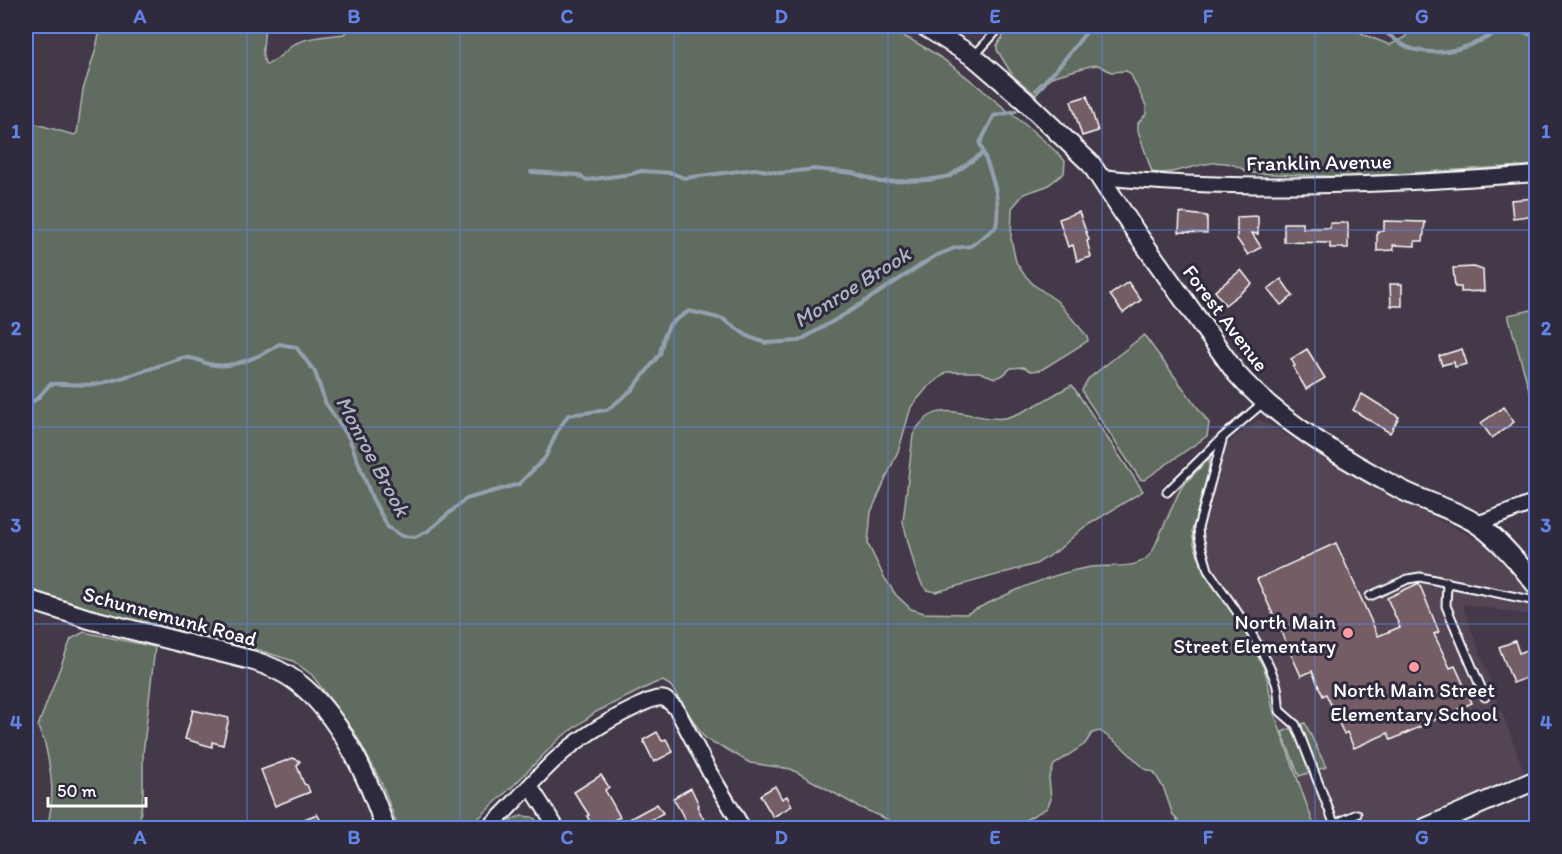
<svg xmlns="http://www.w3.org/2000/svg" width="1562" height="854" viewBox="0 0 1562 854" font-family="Itim,sans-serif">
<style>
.built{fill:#534452}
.green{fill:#606c61;stroke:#b0b6b0;stroke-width:1.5}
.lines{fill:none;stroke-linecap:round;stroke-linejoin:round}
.stream{stroke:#93a0ad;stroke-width:4}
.building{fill:#755d66;stroke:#fff;stroke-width:1.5}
.service-casing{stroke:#fff;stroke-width:11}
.minor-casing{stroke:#fff;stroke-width:18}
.tertiary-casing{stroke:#fff;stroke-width:22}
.service{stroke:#2f2a3d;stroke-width:7}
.minor{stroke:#2f2a3d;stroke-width:14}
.tertiary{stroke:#2f2a3d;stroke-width:18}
.grid{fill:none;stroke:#6183e4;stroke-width:1.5;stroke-opacity:0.55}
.poi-dot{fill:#ff9aa2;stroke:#2f2a3d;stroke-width:2}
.labels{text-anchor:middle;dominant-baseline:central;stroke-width:6;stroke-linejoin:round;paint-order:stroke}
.street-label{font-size:21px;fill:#fff;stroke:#2f2a3d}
.poi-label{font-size:21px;fill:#fff;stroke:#2f2a3d;text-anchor:end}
.water-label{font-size:22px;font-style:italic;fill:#aeb7c1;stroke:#2f2a3d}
.neatline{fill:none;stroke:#6183e4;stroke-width:2}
.grid-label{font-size:20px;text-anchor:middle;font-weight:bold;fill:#6183e4}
</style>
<rect width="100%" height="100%" fill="#443949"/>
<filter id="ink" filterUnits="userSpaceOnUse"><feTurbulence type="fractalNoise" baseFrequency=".0167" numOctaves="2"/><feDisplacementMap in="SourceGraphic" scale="12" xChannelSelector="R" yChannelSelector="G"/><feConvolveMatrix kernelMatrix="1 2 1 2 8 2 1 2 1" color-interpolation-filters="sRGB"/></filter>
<g filter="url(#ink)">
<path class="built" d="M1259 419 1389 494 1486 544 1536 600V616L1462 604 1525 774 1411 828H1305L1237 650 1155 542 1177 489 1182 483 1237 435Z"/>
<g class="green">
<path d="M101 26H264C266 39 259 53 266 65 277 61 284 52 293 45 305 37 330 36 344 34L349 26H881C932 46 962 73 1003 107 1024 124 1047 141 1065 161L1064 173 1047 186 1024 194 1012 208 1011 239 1016 262 1023 273 1034 285 1057 301 1087 336 1088 341 1041 370 1031 371 1024 367 1011 368 1003 375 995 378 979 372H947L927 388 911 407 899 449 871 512 868 544 884 577 896 595 911 609 924 613 966 614C1005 595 1047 574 1091 567 1113 564 1141 572 1153 550L1181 488 1210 457 1208 473 1192 531 1194 544 1205 575 1238 620 1263 666 1267 678 1273 710 1315 828H1287L1280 821 1266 819 1256 821 1244 828H1184L1173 815 1164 789 1154 772 1145 769 1121 746 1100 731 1092 733 1085 744 1054 765 1049 778 1051 799 1047 808 1025 820 1019 828H906L859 807 791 769 750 763 723 747 714 744 703 736 671 686 663 681 655 683 596 712 559 739 515 784 468 828H398L382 784 355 733 312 675 293 661 252 648 75 606 26 590V121L74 135 77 133 83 90 95 52Z"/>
<path d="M1010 26H1351L1365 35 1390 45 1405 37 1412 26H1536V165L1347 177 1248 173C1217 147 1185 178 1152 172L1138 131V123L1146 114V106L1130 73 1126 71 1111 72 1098 65 1090 66 1051 77 1036 95 1013 76 997 50V45Z"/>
<path d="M1536 309V406L1534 407 1508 315Z"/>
<path d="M1144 335 1209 423 1207 436 1144 480 1140 479 1084 395 1082 390 1088 379Z"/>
<path d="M1072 385 1143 491 1083 528 1057 551 1036 564 936 592 927 590 922 584 915 568 903 522 913 435C936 391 972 423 1005 418 1023 415 1055 393 1072 385Z"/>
<path d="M84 632 155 647 143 754V793L139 828H47C55 797 52 774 45 744 44 737 39 733 38 726L71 639Z"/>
<path d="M1305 723 1326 767 1299 776 1282 732Z"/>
<path d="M522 816 532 817 546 828H501L515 818Z"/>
</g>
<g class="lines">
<g class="stream">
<path d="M1377 26C1387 33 1400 45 1412 49 1436 56 1462 50 1484 39 1489 37 1495 32 1500 30 1510 27 1527 33 1536 37"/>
<path d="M1036 90 1061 64 1091 26"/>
<path d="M531 172 578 175 587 180 631 174 641 171 672 173 684 178 755 169 780 173 814 169 853 173 880 182 928 180 950 176 983 153"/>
<path d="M26 406 38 398 50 384C65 383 81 386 97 384 125 379 154 367 182 358 197 356 202 364 215 365 234 368 264 355 279 344L296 347 315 372 325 402 349 438 372 498 388 527 402 536 415 537 428 531 466 499 519 484 545 458 557 432 568 415 607 410 632 390 660 354 664 336 670 324 689 311 723 319 749 337 766 343 799 341 847 313 935 256 955 248 971 246 996 227C1002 194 990 173 980 143L994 116 1016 111"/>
</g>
</g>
<g class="building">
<path d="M1087 96 1098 131 1082 136 1071 101Z"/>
<path d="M1536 198V215L1513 218 1511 200Z"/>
<path d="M1079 212 1089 240 1087 241 1091 257 1077 261 1073 245 1068 247 1059 219Z"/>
<path d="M1180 213 1207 216V233L1179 232Z"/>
<path d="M1258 216V234L1252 233 1261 247 1248 255 1237 239V217Z"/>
<path d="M1384 221 1425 222 1423 241H1415V246L1393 245 1394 250 1377 251V231H1384Z"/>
<path d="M1284 223H1303V228H1330V223H1348V248H1330V243L1284 242Z"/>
<path d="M1474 267 1483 270 1484 291 1461 292V287H1455L1453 268Z"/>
<path d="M1241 270 1252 284 1225 305 1215 291Z"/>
<path d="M1281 279 1293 296 1281 305 1268 289Z"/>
<path d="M1128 282 1141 300 1123 313 1110 295Z"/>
<path d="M1390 284H1402V306H1391Z"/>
<path d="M1307 349 1325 378 1306 389 1293 367 1295 366 1291 359Z"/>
<path d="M1462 349 1467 364 1455 367 1454 362 1442 365 1439 356Z"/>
<path d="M1362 394 1399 417 1390 433 1353 410Z"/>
<path d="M1504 407 1514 422 1492 438 1481 423Z"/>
<path d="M1336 543 1378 636 1400 627 1387 598 1419 583 1439 632 1434 634 1450 668 1455 666 1472 703 1391 740 1388 733 1354 748 1347 732 1344 734 1326 694 1323 696 1312 671 1301 676 1257 579Z"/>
<path d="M1515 641 1519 653 1536 647V674L1513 683 1499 647Z"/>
<path d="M193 710 229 718 223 745 212 742V747L185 739Z"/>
<path d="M657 732 662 741 666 739 673 752 654 762 643 740Z"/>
<path d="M293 758 300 761 297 766 304 784 307 785 310 792 275 806 261 770Z"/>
<path d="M601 775 609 787 605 790 620 817 598 828H593L587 816 589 815 574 792Z"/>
<path d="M775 786 782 799 787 796 792 806 773 817 760 795Z"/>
<path d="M691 788 699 805 697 806 708 828H690L673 798Z"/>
<path d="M657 804 663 813 644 824 646 828H613Z"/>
<path d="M317 814 321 821 317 828H282Z"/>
</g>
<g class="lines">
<g class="service-casing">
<g id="service">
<path d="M975 55 1001 26"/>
<path d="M1223 437 1198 528 1199 538 1208 570C1232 606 1261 641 1276 683 1279 692 1278 702 1280 711L1296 725 1336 828"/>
<path d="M1167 492 1223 437 1264 402"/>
<path d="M1447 582 1446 606 1485 697"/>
<path d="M1370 596 1408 579 1420 577 1536 601"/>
<path d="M1335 824 1357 814"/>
</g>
</g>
<g class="minor-casing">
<g id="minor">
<path d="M1101 177C1245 192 1392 185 1536 174"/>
<path d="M1477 524 1536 502"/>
<path d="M530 786 557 828"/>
<path d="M488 828C512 807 532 781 556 759 579 738 607 721 634 708 642 704 656 696 665 699 669 701 672 705 676 708L710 773 743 828"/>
</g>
</g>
<g class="tertiary-casing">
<g id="tertiary">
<path d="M924 26 974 57 1023 99 1091 164 1137 234 1236 373C1277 420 1345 460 1400 489 1424 502 1458 510 1480 526 1501 541 1520 565 1536 585"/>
<path d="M26 599 89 619 251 660C268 665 284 672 297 682 340 715 369 779 385 828"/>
<path d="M1425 828 1536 780"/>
</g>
</g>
<use href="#service" class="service"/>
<use href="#minor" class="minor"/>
<use href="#tertiary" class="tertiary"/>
</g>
</g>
<path class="grid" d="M247 26V828M460 26V828M674 26V828M888 26V828M1102 26V828M1315 26V828M26 230H1536M26 427H1536M26 624H1536"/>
<g class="poi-dot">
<circle cx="1348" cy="633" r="6"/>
<circle cx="1414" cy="667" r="6"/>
</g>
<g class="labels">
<g class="street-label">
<text transform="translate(1319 162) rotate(-1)">Franklin Avenue</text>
<text transform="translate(1226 318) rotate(53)">Forest Avenue</text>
<text transform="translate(170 616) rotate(15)">Schunnemunk Road</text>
</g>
<g class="poi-label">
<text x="1336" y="621">North Main<tspan x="1336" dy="24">Street Elementary</tspan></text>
<text x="1414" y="689" text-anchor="middle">North Main Street<tspan x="1414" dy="24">Elementary School</tspan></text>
</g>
<g class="water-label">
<text transform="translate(852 287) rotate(-32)">Monroe Brook</text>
<text transform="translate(373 456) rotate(62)">Monroe Brook</text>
</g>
</g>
<rect width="1562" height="854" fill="none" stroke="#2f2a3d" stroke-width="66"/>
<path d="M48 797v9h98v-9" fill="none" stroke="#ffffff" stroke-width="3"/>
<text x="57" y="797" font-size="18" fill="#ffffff" stroke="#2f2a3d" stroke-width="4.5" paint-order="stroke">50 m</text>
<rect x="33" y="33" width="1496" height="788" class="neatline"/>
<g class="grid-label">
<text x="140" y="23">A</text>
<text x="354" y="23">B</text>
<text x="567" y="23">C</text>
<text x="781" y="23">D</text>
<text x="995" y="23">E</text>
<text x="1208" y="23">F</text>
<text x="1422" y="23">G</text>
<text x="16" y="138">1</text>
<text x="1546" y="138">1</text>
<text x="16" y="335">2</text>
<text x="1546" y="335">2</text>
<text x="16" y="532">3</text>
<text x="1546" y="532">3</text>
<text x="16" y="729">4</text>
<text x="1546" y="729">4</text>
<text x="140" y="844">A</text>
<text x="354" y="844">B</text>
<text x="567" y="844">C</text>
<text x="781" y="844">D</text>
<text x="995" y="844">E</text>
<text x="1208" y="844">F</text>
<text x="1422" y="844">G</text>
</g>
</svg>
